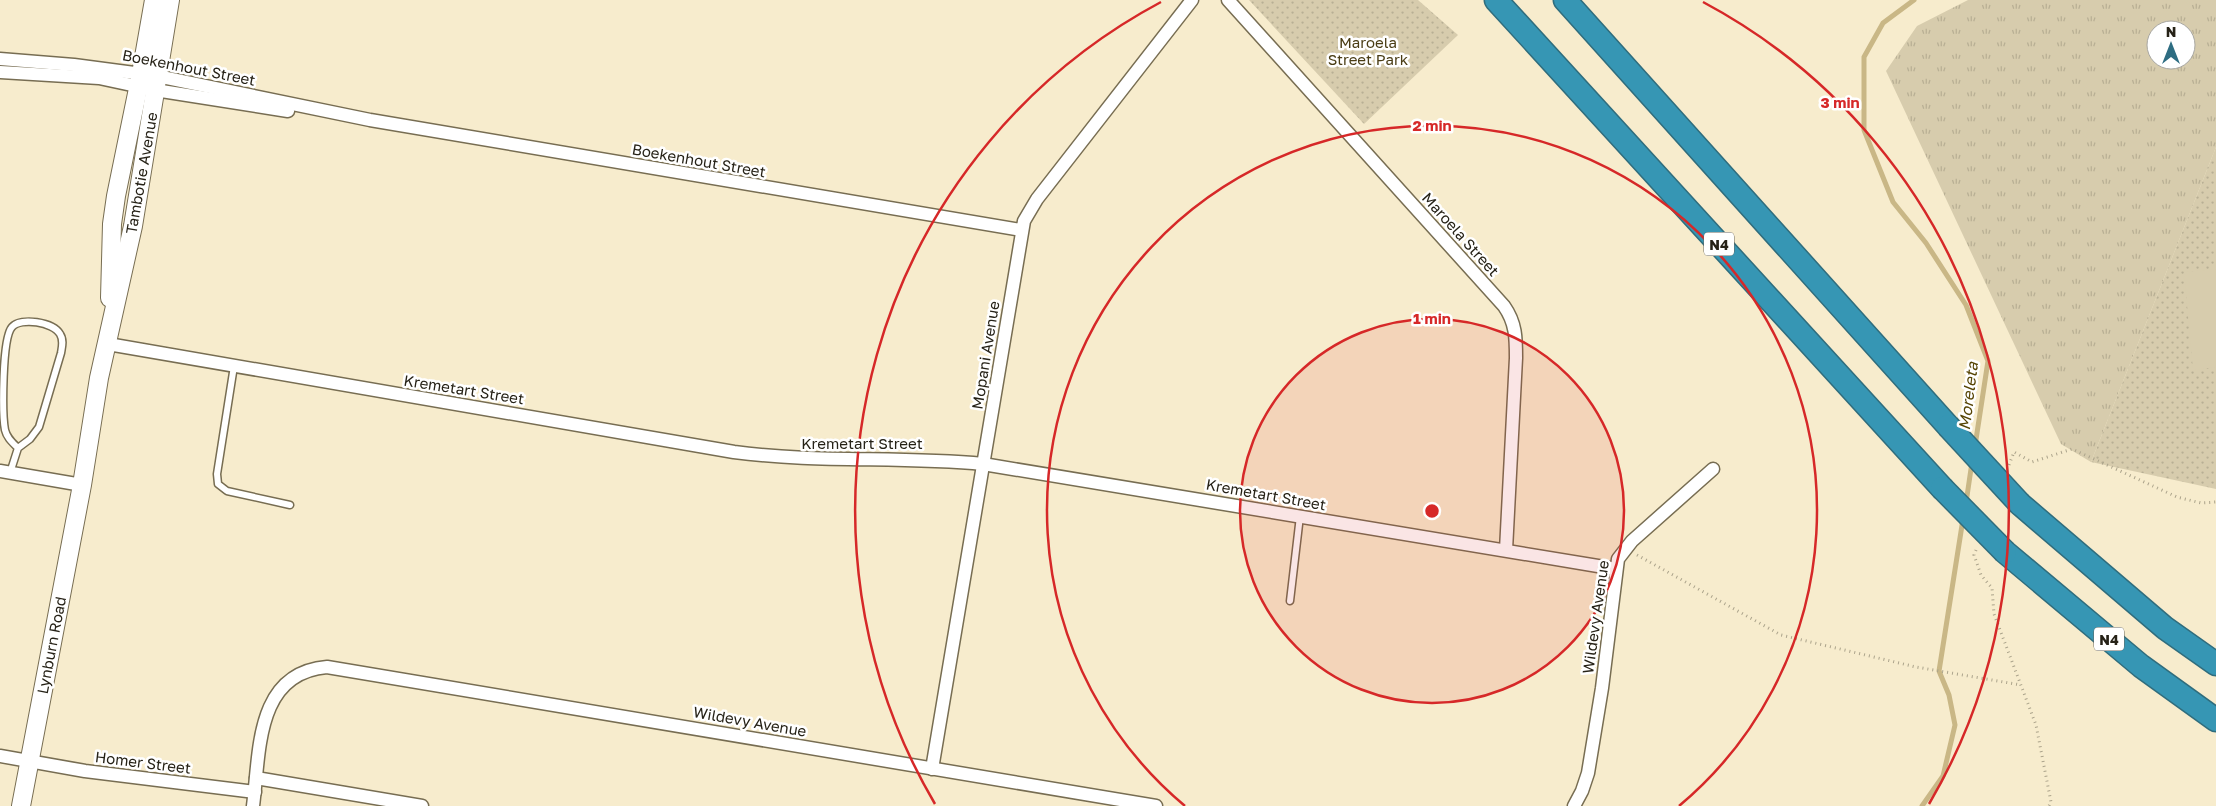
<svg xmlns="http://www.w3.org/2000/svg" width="2216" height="806" viewBox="0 0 2216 806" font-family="'Golos Text',sans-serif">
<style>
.grass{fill:url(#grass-tufts);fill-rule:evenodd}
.park{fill:url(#park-dots)}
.garden{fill:#d7ccad}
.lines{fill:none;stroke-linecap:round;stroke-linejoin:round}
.stream{stroke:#c9b786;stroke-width:5}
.lane-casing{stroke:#776d52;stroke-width:9}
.street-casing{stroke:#776d52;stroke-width:15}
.secondary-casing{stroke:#776d52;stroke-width:20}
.highway-casing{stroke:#306d7d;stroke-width:25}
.path{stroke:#aba38b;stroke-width:3;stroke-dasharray:1 4;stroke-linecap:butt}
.lane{stroke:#fff;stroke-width:6}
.street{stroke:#fff;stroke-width:12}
.secondary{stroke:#fff;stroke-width:18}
.highway{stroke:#3696b4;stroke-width:22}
.highway-bridge-casing{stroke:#306d7d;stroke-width:25;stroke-linecap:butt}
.highway-bridge{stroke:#3696b4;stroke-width:22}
.ring{fill:none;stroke:#d62828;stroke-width:2.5}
.labels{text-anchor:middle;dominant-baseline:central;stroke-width:5;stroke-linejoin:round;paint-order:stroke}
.shield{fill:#fff;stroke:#67645d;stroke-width:1}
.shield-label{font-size:14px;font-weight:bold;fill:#262217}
.park-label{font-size:15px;fill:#4a3d15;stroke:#fff}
.street-label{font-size:15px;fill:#262217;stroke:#fff}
.water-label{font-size:16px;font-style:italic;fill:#574505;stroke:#fff}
.centre{fill:#d62828;stroke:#fff;stroke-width:2.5}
.ring-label{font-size:15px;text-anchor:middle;font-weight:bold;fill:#d62828;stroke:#fff;stroke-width:5;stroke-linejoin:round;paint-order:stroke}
</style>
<defs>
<pattern id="grass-tufts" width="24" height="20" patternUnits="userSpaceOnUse" patternTransform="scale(1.25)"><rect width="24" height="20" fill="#d7ccad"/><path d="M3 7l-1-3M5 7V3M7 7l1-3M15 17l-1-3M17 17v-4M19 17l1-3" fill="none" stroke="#b8af94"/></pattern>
<pattern id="park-dots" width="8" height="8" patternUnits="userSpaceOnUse" patternTransform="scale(1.25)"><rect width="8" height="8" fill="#d7ccad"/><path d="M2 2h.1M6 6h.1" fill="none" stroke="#b8af94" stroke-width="1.8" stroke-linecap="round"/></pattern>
</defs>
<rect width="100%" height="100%" fill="#f7eccd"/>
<path class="grass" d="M1968 0H2216V147L2091 462 2061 444 1886 71 1917 26ZM2156 30H2186V60H2156Z"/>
<g class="park">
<path d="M1249 0H1418L1458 35 1364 124Z"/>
<path d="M2216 147V489L2091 462Z"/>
</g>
<path class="garden" d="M2216 269V367L2193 370 2184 272Z"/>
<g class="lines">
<g class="stream">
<path d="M1914 0 1883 23 1864 57V130L1893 202 1926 243 1966 305 1988 361 1975 446"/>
<path d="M1966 503 1972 462"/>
<path d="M1922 806 1943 776 1955 725 1949 695 1939 671 1963 519"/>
</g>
<g class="lane-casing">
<g id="lane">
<path d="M234 366 217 474 218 484 227 491 290 505"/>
<path d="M10 473 18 448 30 439 39 427 61 353C62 347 64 340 60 334 53 322 21 317 12 327 2 338 2 414 5 430 7 438 12 442 18 448"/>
<path d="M1290 601 1300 516"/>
</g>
</g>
<g class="street-casing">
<g id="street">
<path d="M1228 0 1504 306C1516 323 1516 338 1516 358L1506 550"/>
<path d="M0 59 74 65 157 76 370 120 1021 230"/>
<path d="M0 72 99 78 155 90 288 111"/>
<path d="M108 344 734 452C817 463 900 456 983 464L1616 569"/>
<path d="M0 471 82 485"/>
<path d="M0 756 85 771 255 792"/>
<path d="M932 769 1024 221 1037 199 1192 0"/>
<path d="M256 778 422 806"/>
<path d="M253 806C260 752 255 673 327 667L1156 806"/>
<path d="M1574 806 1582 791 1588 773 1602 688 1618 559 1632 541 1713 469"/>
</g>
</g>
<g class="secondary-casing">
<g id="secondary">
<path d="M110 298 112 224 116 196 141 74 154 0"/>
<path d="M21 806 82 485 99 378 133 226 170 0"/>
</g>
</g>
<g class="highway-casing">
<g id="highway">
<path d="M1496 0 1942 488"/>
<path d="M1565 0 1948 426"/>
<path d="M2020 504 2165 628 2216 664"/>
<path d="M2005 552 2141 666 2216 720"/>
</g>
</g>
<g class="path">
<path d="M2009 465 2014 452 2032 462 2072 449 2177 497 2201 503 2216 502"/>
<path d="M1976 550 1974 555 1981 575 1992 588 1994 614 2036 725 2051 802 2049 806"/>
<path d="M1637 555 1781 635 1916 667 2021 685"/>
</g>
<use href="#lane" class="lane"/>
<use href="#street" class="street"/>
<use href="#secondary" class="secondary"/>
<use href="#highway" class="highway"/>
<g class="highway-bridge-casing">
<g id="highway-bridge">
<path d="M1948 426 2020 504"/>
<path d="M1942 488 2005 552"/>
</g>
</g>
<use href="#highway-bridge" class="highway-bridge"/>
</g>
<circle cx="1432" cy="511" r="192" fill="#d62828" fill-opacity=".12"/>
<g class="ring">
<circle cx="1432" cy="511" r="192"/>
<path d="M1185 806A385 385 0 1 1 1679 806"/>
<path d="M935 804A577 577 0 0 1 1161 2M1703 2A577 577 0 0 1 1929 804"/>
</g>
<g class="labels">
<g class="shield">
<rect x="1704" y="232.5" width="30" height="23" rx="4"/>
<rect x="2094" y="627.5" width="30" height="23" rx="4"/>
</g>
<g class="shield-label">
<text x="1719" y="244">N4</text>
<text x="2109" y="639">N4</text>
</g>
<g class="park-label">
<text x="1368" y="42">Maroela<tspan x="1368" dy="17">Street Park</tspan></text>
</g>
<g class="street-label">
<text transform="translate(189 67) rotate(11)">Boekenhout Street</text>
<text transform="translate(699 160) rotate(10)">Boekenhout Street</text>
<text transform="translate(141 173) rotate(-80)">Tambotie Avenue</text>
<text transform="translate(1461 234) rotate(48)">Maroela Street</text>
<text transform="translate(985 355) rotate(-81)">Mopani Avenue</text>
<text transform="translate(464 389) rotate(9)">Kremetart Street</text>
<text x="862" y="443">Kremetart Street</text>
<text transform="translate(1266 494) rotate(10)">Kremetart Street</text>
<text transform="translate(1595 617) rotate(-82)">Wildevy Avenue</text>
<text transform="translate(51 645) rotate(-79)">Lynburn Road</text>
<text transform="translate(750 721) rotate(10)">Wildevy Avenue</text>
<text transform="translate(143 762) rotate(7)">Homer Street</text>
</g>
<g class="water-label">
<text transform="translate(1968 396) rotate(-83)">Moreleta</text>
</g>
</g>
<circle cx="1432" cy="511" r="8" class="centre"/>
<g class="ring-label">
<text x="1840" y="108">3 min</text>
<text x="1432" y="131">2 min</text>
<text x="1432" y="324">1 min</text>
</g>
<g transform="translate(2171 45)"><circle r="24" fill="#ffffff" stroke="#a8a7a2"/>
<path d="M0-4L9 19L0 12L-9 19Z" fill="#2e6d82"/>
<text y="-8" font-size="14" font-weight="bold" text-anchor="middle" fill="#262217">N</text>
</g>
</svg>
